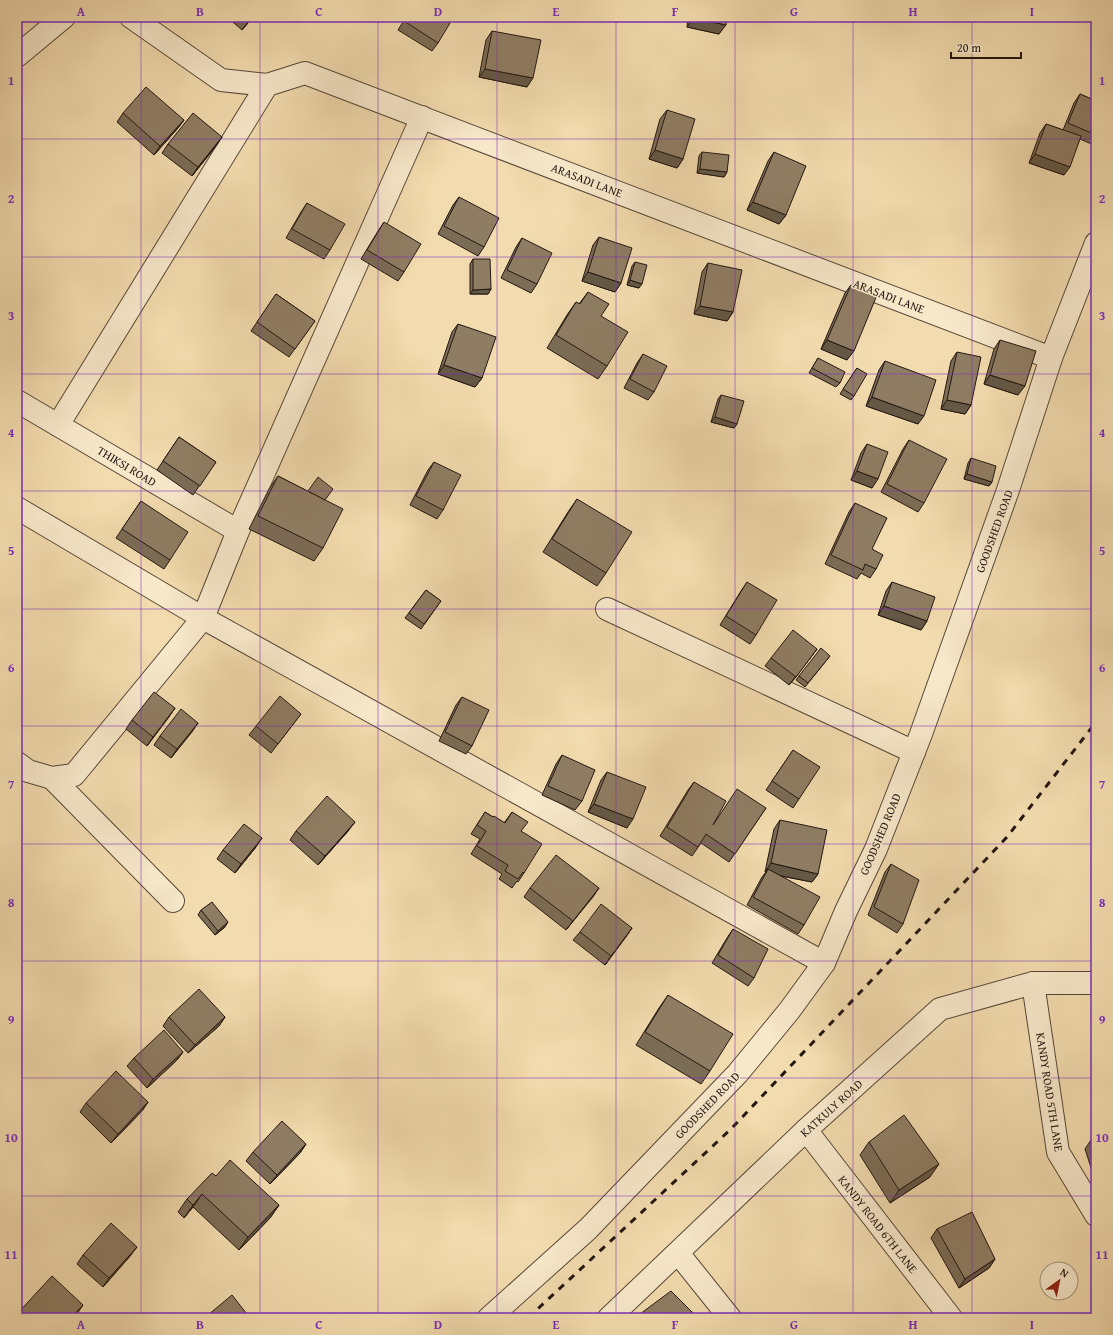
<svg xmlns="http://www.w3.org/2000/svg" width="1113" height="1335" viewBox="0 0 1113 1335" font-family="'Gentium Book Plus',serif">
<style>
.lines{fill:none;stroke-linecap:round;stroke-linejoin:round}
.minor-casing{stroke:#574839;stroke-width:24}
.minor{stroke:#f7e8ca;stroke-width:22}
.rail{stroke:#231712;stroke-width:3;stroke-dasharray:7 7;stroke-linecap:butt}
.wall{fill:#7b6c55;stroke:#231712}
.shaded-wall{fill:#645845;stroke:#231712}
.building{fill:#8f7d63;stroke:#231712}
.grid{fill:none;stroke:#7b2cbf;stroke-width:1;stroke-opacity:0.55}
.labels{text-anchor:middle;dominant-baseline:central;stroke-width:3;stroke-linejoin:round;paint-order:stroke}
.street-label{font-size:12px;fill:#231712;stroke:#f7e8ca}
.neatline{fill:none;stroke:#7b2cbf;stroke-width:1.5}
.grid-label{font-size:13px;text-anchor:middle;font-weight:bold;fill:#7b2cbf}
</style>
<rect width="100%" height="100%" fill="#f2dbae"/>
<filter id="stains"><feTurbulence type="fractalNoise" baseFrequency=".005" numOctaves="4"/><feColorMatrix values="0 0 0 0 .2 0 0 0 0 .09 0 0 0 0 .02 0 0 0 .5 -.17"/></filter>
<radialGradient id="worn" r=".72"><stop offset=".6" stop-color="#630" stop-opacity="0"/><stop offset="1" stop-color="#630" stop-opacity=".3"/></radialGradient>
<g class="lines">
<g class="minor-casing">
<g id="minor">
<path d="M131 17 221 80 267 85 305 73 1051 358"/>
<path d="M17 56 64 17"/>
<path d="M17 401 238 531"/>
<path d="M58 425 267 85"/>
<path d="M17 508 203 618 824 963"/>
<path d="M607 609 914 752"/>
<path d="M17 763 28 771 52 778 74 775 203 618 238 531 422 117"/>
<path d="M52 778 173 901"/>
<path d="M1033 983 1058 1152 1096 1215"/>
<path d="M806 1130 951 1318"/>
<path d="M678 1253 730 1318"/>
<path d="M489 1318 588 1229 738 1073 789 1011 824 963 846 911 876 849 921 734 1008 490 1051 358 1096 243"/>
<path d="M609 1318 806 1130 940 1009 1033 983H1096"/>
</g>
</g>
<use href="#minor" class="minor"/>
<path class="rail" d="M528 1318 731 1129 1007 837 1096 722"/>
</g>
<g class="wall">
<path d="M167 17H176L172 21Z"/>
<path d="M227 17H253L242 30Z"/>
<path d="M406 17H440L438 43 432 51 398 30Z"/>
<path d="M688 17H727L719 34 687 27Z"/>
<path d="M492 31 527 87 479 77 486 40Z"/>
<path d="M1080 94 1096 101V146L1080 139 1064 175 1029 163 1040 133 1046 124 1063 130 1074 103Z"/>
<path d="M667 110 683 159 677 168 649 159 660 119Z"/>
<path d="M123 113 184 120 178 128 154 155 117 122Z"/>
<path d="M222 137 216 146 192 176 162 153 168 144Z"/>
<path d="M702 152 727 172 724 177 697 173 699 156Z"/>
<path d="M774 152 786 215 779 224 747 210 768 161Z"/>
<path d="M459 197 484 247 478 256 438 234 453 205Z"/>
<path d="M307 203 330 250 324 259 286 238 301 212Z"/>
<path d="M384 222 404 272 398 281 361 259 378 231Z"/>
<path d="M599 237 621 283 615 292 582 281 593 245Z"/>
<path d="M522 238 537 284 531 293 501 278 516 247Z"/>
<path d="M473 259 491 289 488 294H470V264Z"/>
<path d="M635 262 639 288 627 285 632 266Z"/>
<path d="M708 263 733 312 727 321 694 314 702 272Z"/>
<path d="M851 285 847 360 821 349 845 293Z"/>
<path d="M588 292 601 316 607 366 598 379 547 348 567 315 576 302 579 304Z"/>
<path d="M276 294 315 321 289 357 251 331Z"/>
<path d="M458 324 482 378 475 387 438 374 452 332Z"/>
<path d="M1000 340 1018 395 984 384 994 349Z"/>
<path d="M957 352 971 405 965 414 941 409 951 361Z"/>
<path d="M643 354 654 392 648 400 624 388 637 363Z"/>
<path d="M818 358 840 383 836 387 809 373Z"/>
<path d="M885 361 918 424 866 406 879 370Z"/>
<path d="M857 368 854 396 851 400 840 394Z"/>
<path d="M721 395 737 424 734 428 711 422 718 399Z"/>
<path d="M179 437 216 462 193 495 157 470Z"/>
<path d="M909 440 924 503 918 512 881 492 903 449Z"/>
<path d="M867 444 872 488 851 480 861 453Z"/>
<path d="M971 458 992 482 989 486 964 479 968 463Z"/>
<path d="M434 462 443 510 437 519 410 505 428 470Z"/>
<path d="M278 476 325 500 323 548 314 561 249 529 269 489Z"/>
<path d="M577 499 606 573 597 586 543 552 568 512Z"/>
<path d="M141 501 170 560 164 569 116 538Z"/>
<path d="M855 503 872 549 876 569 870 578 861 573 857 579 825 564 849 512Z"/>
<path d="M747 582 756 635 750 644 720 625 741 591Z"/>
<path d="M892 582 927 621 921 630 878 615 886 591Z"/>
<path d="M426 590 441 601 421 629 405 618Z"/>
<path d="M817 649 789 685 765 666 771 658Z"/>
<path d="M830 656 805 687 796 680 799 676Z"/>
<path d="M462 697 472 746 466 754 439 741 456 705Z"/>
<path d="M175 708 147 746 126 729 132 720Z"/>
<path d="M301 714 271 753 249 735 256 726Z"/>
<path d="M198 723 171 758 154 745 160 736Z"/>
<path d="M793 750 799 799 793 808 766 790Z"/>
<path d="M562 755 582 801 575 810 542 795 556 764Z"/>
<path d="M607 772 627 828 588 812 601 780Z"/>
<path d="M694 782 715 822 766 808 729 862 701 843 692 856 660 836 688 790Z"/>
<path d="M485 812 493 817 504 823 512 812 521 831 524 873 518 882 517 881 512 888 499 879 502 874 471 854 480 839 471 834Z"/>
<path d="M780 820 818 874 812 882 781 876 804 925 798 934 747 905 762 877 766 872H765L774 829Z"/>
<path d="M349 830 318 865 290 840 296 831Z"/>
<path d="M256 847 235 873 217 859 223 850Z"/>
<path d="M891 864 903 924 897 933 868 915 885 872Z"/>
<path d="M530 888H599L566 930 524 897Z"/>
<path d="M201 910 225 927 215 935 198 915Z"/>
<path d="M632 928 605 965 573 940 580 932Z"/>
<path d="M733 929 754 978 748 986 712 963 727 938Z"/>
<path d="M668 995 710 1071 701 1084 636 1045 659 1008Z"/>
<path d="M169 1017H225L219 1026 188 1053 163 1026Z"/>
<path d="M183 1052 177 1060 147 1088 127 1066 134 1058Z"/>
<path d="M148 1102 142 1111 111 1143 80 1112 86 1103Z"/>
<path d="M1096 1139V1183L1085 1149 1091 1140Z"/>
<path d="M869 1142 930 1177 890 1203 860 1155Z"/>
<path d="M306 1144 300 1153 270 1184 246 1161 253 1152Z"/>
<path d="M216 1176 279 1205 270 1218 239 1250 193 1207 184 1218 178 1212 187 1199Z"/>
<path d="M937 1229 995 1259 989 1268 959 1288 931 1238Z"/>
<path d="M83 1255H131L103 1287 77 1264Z"/>
<path d="M640 1314 698 1318H637Z"/>
<path d="M208 1315 250 1318H206Z"/>
</g>
<g class="shaded-wall">
<path d="M252 17H253L242 30 248 22Z"/>
<path d="M693 18 726 25 719 34 687 27Z"/>
<path d="M485 69 533 78 527 87 479 77Z"/>
<path d="M184 120 178 128 154 155 160 146Z"/>
<path d="M222 137 216 146 192 176 198 167Z"/>
<path d="M655 150 683 159 677 168 649 159Z"/>
<path d="M1035 154 1070 167 1064 175 1029 163Z"/>
<path d="M700 169 727 172 724 177 697 173Z"/>
<path d="M753 202 786 215 779 224 747 210Z"/>
<path d="M588 272 621 283 615 292 582 281Z"/>
<path d="M630 280 642 284 639 288 627 285Z"/>
<path d="M491 289 488 294H470L473 290Z"/>
<path d="M700 306 733 312 727 321 694 314Z"/>
<path d="M827 340 854 351 847 360 821 349Z"/>
<path d="M444 365 482 378 475 387 438 374Z"/>
<path d="M990 375 1025 386 1018 395 984 384Z"/>
<path d="M872 397 924 416 918 424 866 406Z"/>
<path d="M947 400 971 405 965 414 941 409Z"/>
<path d="M715 417 737 424 734 428 711 422Z"/>
<path d="M857 471 878 479 872 488 851 480Z"/>
<path d="M967 474 992 482 989 486 964 479Z"/>
<path d="M884 606 927 621 921 630 878 615Z"/>
<path d="M817 649 811 657 789 685 796 677Z"/>
<path d="M175 708 169 717 147 746 153 737Z"/>
<path d="M198 723 192 732 171 758 177 749Z"/>
<path d="M594 804 633 819 627 828 588 812Z"/>
<path d="M355 822 349 830 318 865 325 856Z"/>
<path d="M262 838 256 847 235 873 241 864Z"/>
<path d="M771 863 818 874 812 882 766 873 768 869 766 872H765Z"/>
<path d="M599 888 593 897 566 930 573 921Z"/>
<path d="M228 922 225 927 215 935 218 931Z"/>
<path d="M632 928 626 937 605 965 611 956Z"/>
<path d="M225 1017 219 1026 188 1053 195 1045Z"/>
<path d="M183 1052 177 1060 147 1088 153 1079Z"/>
<path d="M148 1102 142 1111 111 1143 118 1134Z"/>
<path d="M306 1144 300 1153 270 1184 277 1175Z"/>
<path d="M939 1164 930 1177 890 1203 899 1190Z"/>
<path d="M202 1194 193 1207 184 1218 193 1205Z"/>
<path d="M279 1205 270 1218 239 1250 248 1237Z"/>
<path d="M137 1247 131 1255 103 1287 109 1278Z"/>
<path d="M995 1259 989 1268 959 1288 965 1279Z"/>
<path d="M83 1305 77 1314 73 1318H71Z"/>
</g>
<g class="building">
<path d="M243 17H252L248 22Z"/>
<path d="M407 17H440L450 23 438 43 404 21Z"/>
<path d="M693 17H727L726 25 693 18Z"/>
<path d="M492 31 541 40 533 78 485 69Z"/>
<path d="M146 87 184 120 160 146 123 113Z"/>
<path d="M1080 94 1096 101V135L1068 123Z"/>
<path d="M667 110 695 119 683 159 655 150Z"/>
<path d="M193 113 222 137 198 167 168 144Z"/>
<path d="M1046 124 1081 136 1070 167 1035 154Z"/>
<path d="M702 152 729 155 727 172 700 169Z"/>
<path d="M774 152 806 166 786 215 753 202Z"/>
<path d="M459 197 499 218 484 247 444 226Z"/>
<path d="M307 203 345 224 330 250 292 229Z"/>
<path d="M384 222 421 244 404 272 367 250Z"/>
<path d="M599 237 632 248 621 283 588 272Z"/>
<path d="M522 238 552 253 537 284 507 270Z"/>
<path d="M473 259H490L491 289 473 290Z"/>
<path d="M635 262 647 265 642 284 630 280Z"/>
<path d="M708 263 742 270 733 312 700 306Z"/>
<path d="M851 285 877 295 854 351 827 340Z"/>
<path d="M588 292 609 304 601 316 628 332 607 366 556 335 576 302 580 304Z"/>
<path d="M276 294 315 321 295 349 257 322Z"/>
<path d="M458 324 496 337 482 378 444 365Z"/>
<path d="M1000 340 1036 351 1025 386 990 375Z"/>
<path d="M957 352 981 357 971 405 947 400Z"/>
<path d="M643 354 667 366 654 392 630 379Z"/>
<path d="M818 358 845 372 840 383 812 368Z"/>
<path d="M885 361 936 380 924 416 872 397Z"/>
<path d="M857 368 867 374 854 396 843 389Z"/>
<path d="M721 395 744 401 737 424 715 417Z"/>
<path d="M179 437 216 462 200 486 163 461Z"/>
<path d="M909 440 947 459 924 503 887 484Z"/>
<path d="M867 444 888 452 878 479 857 471Z"/>
<path d="M971 458 996 466 992 482 967 474Z"/>
<path d="M434 462 461 475 443 510 416 496Z"/>
<path d="M278 476 343 509 323 548 258 516Z"/>
<path d="M318 477 333 489 325 500 308 491Z"/>
<path d="M577 499 632 532 606 573 552 539Z"/>
<path d="M141 501 188 532 170 560 122 529Z"/>
<path d="M855 503 887 518 872 549 883 555 876 569 865 564 863 570 831 555Z"/>
<path d="M747 582 777 600 756 635 726 616Z"/>
<path d="M892 582 935 597 927 621 884 606Z"/>
<path d="M426 590 441 601 424 624 409 613Z"/>
<path d="M793 630 817 649 796 677 771 658Z"/>
<path d="M821 648 830 656 808 683 799 676Z"/>
<path d="M154 692 175 708 153 737 132 720Z"/>
<path d="M280 696 301 714 278 744 256 726Z"/>
<path d="M462 697 489 710 472 746 445 732Z"/>
<path d="M181 709 198 723 177 749 160 736Z"/>
<path d="M793 750 820 767 799 799 772 781Z"/>
<path d="M562 755 595 770 582 801 548 786Z"/>
<path d="M607 772 646 787 633 819 594 804Z"/>
<path d="M694 782 726 801 713 825 737 789 766 808 735 854 706 834 698 847 667 827Z"/>
<path d="M327 796 355 822 325 856 296 831Z"/>
<path d="M485 812 493 817 494 816 505 823 512 812 528 822 521 831 542 844 524 873 523 872 518 879 505 871 508 865 477 846 486 831 477 825Z"/>
<path d="M780 820 827 830 818 874 771 863Z"/>
<path d="M244 824 262 838 241 864 223 850Z"/>
<path d="M556 855 599 888 573 921 530 888Z"/>
<path d="M891 864 919 880 903 924 874 907Z"/>
<path d="M768 869 820 897 804 925 753 897Z"/>
<path d="M212 902 228 922 218 931 201 910Z"/>
<path d="M601 904 632 928 611 956 580 932Z"/>
<path d="M733 929 768 949 754 978 718 955Z"/>
<path d="M199 989 225 1017 195 1045 169 1017Z"/>
<path d="M668 995 733 1034 710 1071 645 1032Z"/>
<path d="M164 1030 183 1052 153 1079 134 1058Z"/>
<path d="M116 1071 148 1102 118 1134 86 1103Z"/>
<path d="M904 1115 939 1164 899 1190 869 1142Z"/>
<path d="M282 1121 306 1144 277 1175 253 1152Z"/>
<path d="M1096 1139V1156L1091 1140Z"/>
<path d="M230 1160 279 1205 248 1237 202 1194 193 1205 187 1199 212 1173 216 1176Z"/>
<path d="M972 1212 995 1259 965 1279 937 1229Z"/>
<path d="M111 1223 137 1247 109 1278 83 1255Z"/>
<path d="M52 1276 83 1305 71 1318H20L17 1315V1314Z"/>
<path d="M671 1291 698 1318H643L640 1314Z"/>
<path d="M232 1295 250 1318H210L208 1315Z"/>
</g>
<path class="grid" d="M141 17V1318M260 17V1318M378 17V1318M497 17V1318M616 17V1318M735 17V1318M853 17V1318M972 17V1318M17 139H1096M17 257H1096M17 374H1096M17 491H1096M17 609H1096M17 726H1096M17 844H1096M17 961H1096M17 1078H1096M17 1196H1096"/>
<g class="labels">
<g class="street-label">
<text transform="translate(587 180) rotate(21)">ARASADI LANE</text>
<text transform="translate(889 296) rotate(21)">ARASADI LANE</text>
<text transform="translate(127 466) rotate(31)">THIKSI ROAD</text>
<text transform="translate(994 531) rotate(-70)">GOODSHED ROAD</text>
<text transform="translate(880 834) rotate(-67)">GOODSHED ROAD</text>
<text transform="translate(1050 1092) rotate(81)">KANDY ROAD 5TH LANE</text>
<text transform="translate(707 1105) rotate(-46)">GOODSHED ROAD</text>
<text transform="translate(831 1108) rotate(-42)">KATKULY ROAD</text>
<text transform="translate(878 1224) rotate(52)">KANDY ROAD 6TH LANE</text>
</g>
</g>
<rect width="1113" height="1335" fill="none" stroke="#f2dbae" stroke-width="44"/>
<g transform="translate(1059 1281) rotate(33)"><circle r="19" fill="#f7e8ca" stroke="#a29480"/>
<path d="M0-3L7 15L0 10L-7 15Z" fill="#8f2418"/>
<text y="-6" font-size="11" font-weight="bold" text-anchor="middle" fill="#231712">N</text>
</g>
<path d="M951 52v6h70v-6" fill="none" stroke="#231712" stroke-width="2"/>
<text x="957" y="52" font-size="12" fill="#231712" stroke="#f7e8ca" stroke-width="3" paint-order="stroke">20 m</text>
<rect x="22" y="22" width="1069" height="1291" class="neatline"/>
<g class="grid-label">
<text x="81" y="16">A</text>
<text x="200" y="16">B</text>
<text x="319" y="16">C</text>
<text x="438" y="16">D</text>
<text x="556" y="16">E</text>
<text x="675" y="16">F</text>
<text x="794" y="16">G</text>
<text x="913" y="16">H</text>
<text x="1032" y="16">I</text>
<text x="11" y="85">1</text>
<text x="1102" y="85">1</text>
<text x="11" y="203">2</text>
<text x="1102" y="203">2</text>
<text x="11" y="320">3</text>
<text x="1102" y="320">3</text>
<text x="11" y="437">4</text>
<text x="1102" y="437">4</text>
<text x="11" y="555">5</text>
<text x="1102" y="555">5</text>
<text x="11" y="672">6</text>
<text x="1102" y="672">6</text>
<text x="11" y="789">7</text>
<text x="1102" y="789">7</text>
<text x="11" y="907">8</text>
<text x="1102" y="907">8</text>
<text x="11" y="1024">9</text>
<text x="1102" y="1024">9</text>
<text x="11" y="1142">10</text>
<text x="1102" y="1142">10</text>
<text x="11" y="1259">11</text>
<text x="1102" y="1259">11</text>
<text x="81" y="1329">A</text>
<text x="200" y="1329">B</text>
<text x="319" y="1329">C</text>
<text x="438" y="1329">D</text>
<text x="556" y="1329">E</text>
<text x="675" y="1329">F</text>
<text x="794" y="1329">G</text>
<text x="913" y="1329">H</text>
<text x="1032" y="1329">I</text>
</g>
<rect width="100%" height="100%" filter="url(#stains)"/>
<rect width="100%" height="100%" fill="url(#worn)"/>
</svg>
